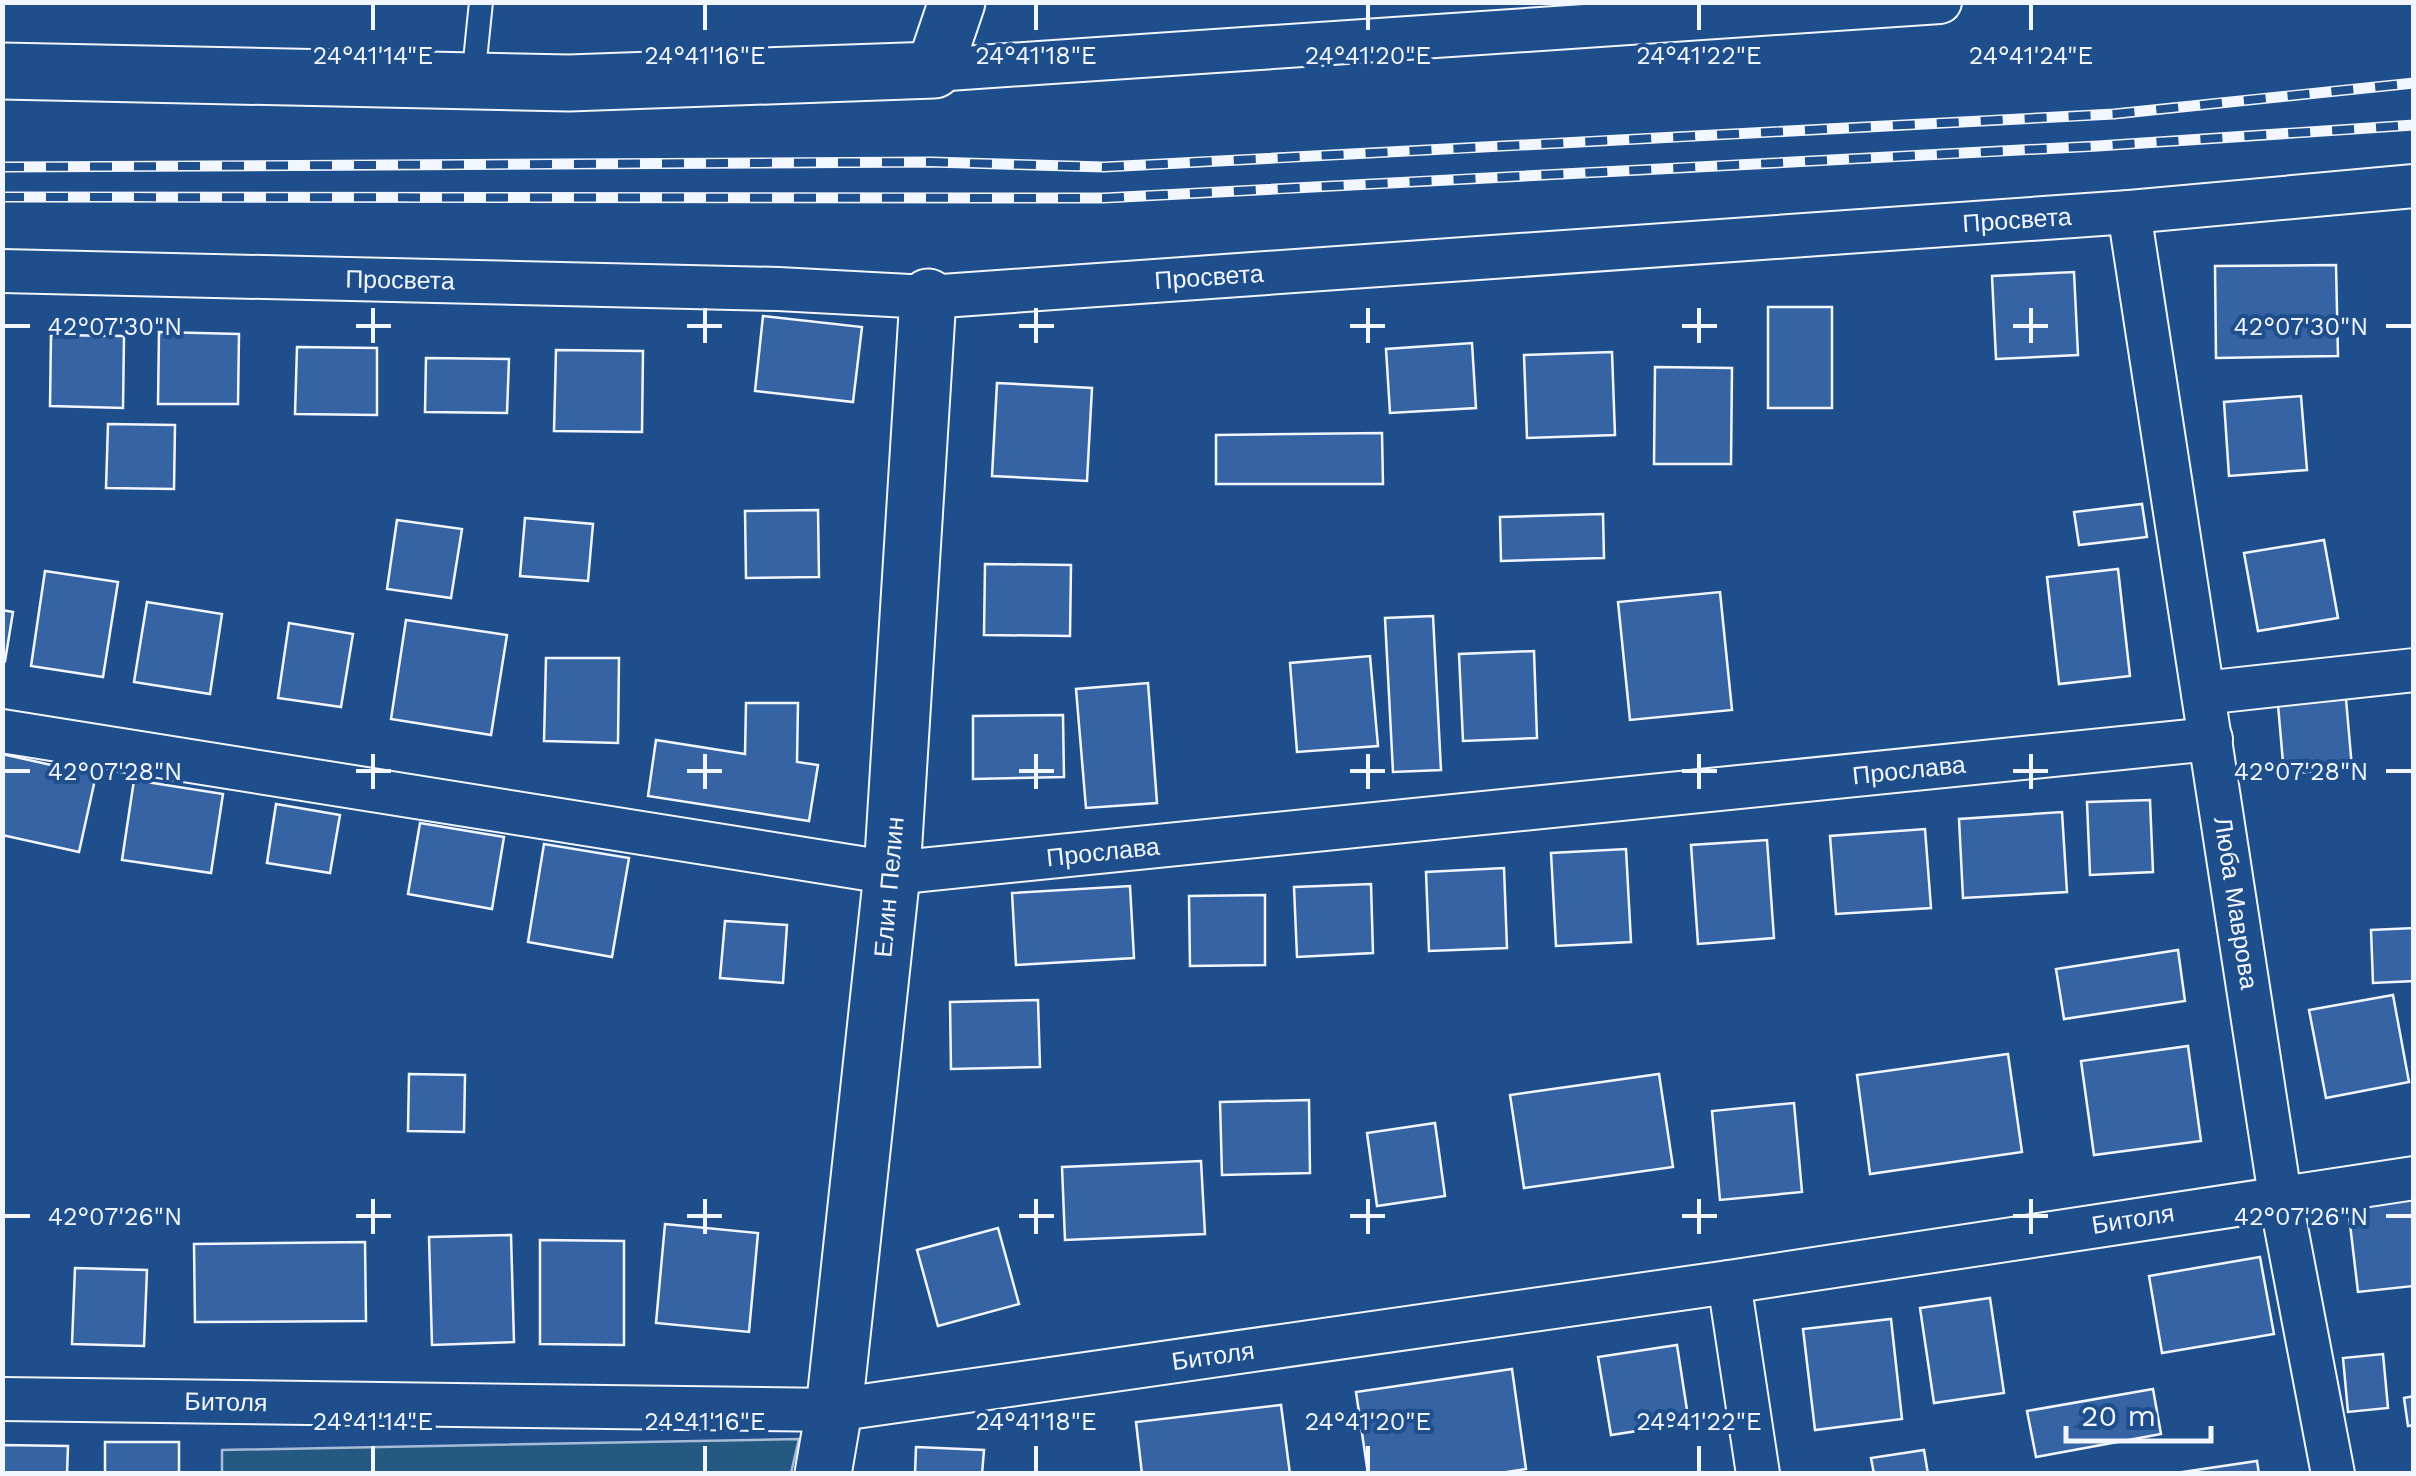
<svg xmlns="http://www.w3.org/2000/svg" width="2416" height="1476" viewBox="0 0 2416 1476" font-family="'Work Sans',sans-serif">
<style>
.green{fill:#245a82;stroke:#a8bbd7;stroke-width:2.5}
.building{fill:#3563a3;stroke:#f2f6ff;stroke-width:2.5}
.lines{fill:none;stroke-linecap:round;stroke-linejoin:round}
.service-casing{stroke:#f2f6ff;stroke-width:26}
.minor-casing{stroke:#f2f6ff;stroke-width:46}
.tertiary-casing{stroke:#f2f6ff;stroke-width:59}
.service{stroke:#1f4e8c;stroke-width:22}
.minor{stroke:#1f4e8c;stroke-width:42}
.tertiary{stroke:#1f4e8c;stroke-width:55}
.rail-casing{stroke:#f2f6ff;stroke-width:11}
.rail{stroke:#1f4e8c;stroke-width:8;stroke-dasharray:22;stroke-linecap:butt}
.ticks{fill:none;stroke:#f2f6ff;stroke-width:4}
.labels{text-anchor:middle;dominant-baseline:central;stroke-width:8;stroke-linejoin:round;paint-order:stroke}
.street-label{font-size:25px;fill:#f2f6ff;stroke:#1f4e8c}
.ticks-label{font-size:25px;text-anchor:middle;fill:#f2f6ff;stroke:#1f4e8c;stroke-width:8;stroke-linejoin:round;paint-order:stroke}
</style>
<rect width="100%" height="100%" fill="#1f4e8c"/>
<path class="green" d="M799 1439 791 1473H222V1450Z"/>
<g class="building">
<path d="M2336 265 2338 356 2216 358 2215 266Z"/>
<path d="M2074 272 2078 355 1996 359 1992 276Z"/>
<rect x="1768" y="307" width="64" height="101"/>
<path d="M763 316 862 327 853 402 755 391Z"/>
<path d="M159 332 239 334 238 404H158Z"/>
<path d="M51 335 124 336 123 408 50 406Z"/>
<path d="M1472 343 1476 408 1390 413 1386 349Z"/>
<path d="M297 347 377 348V415L295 414Z"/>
<path d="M556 350 643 351 642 432 554 431Z"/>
<path d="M1612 352 1615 435 1527 438 1524 355Z"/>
<path d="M426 358 509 359 507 413 425 412Z"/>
<path d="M1655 367 1732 368 1731 464H1654Z"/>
<path d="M997 383 1092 388 1087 481 992 476Z"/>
<path d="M2301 396 2307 470 2229 476 2224 402Z"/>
<path d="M108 424 175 425 174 489 106 488Z"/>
<path d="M1382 433 1383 484H1216V435Z"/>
<path d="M2142 504 2147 537 2079 545 2074 512Z"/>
<path d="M818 510 819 577 746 578 745 511Z"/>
<path d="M1603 514 1604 558 1501 561 1500 517Z"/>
<path d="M525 518 593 524 588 581 520 576Z"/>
<path d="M397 520 462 529 451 598 387 589Z"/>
<path d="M2324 540 2338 618 2258 631 2244 553Z"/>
<path d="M985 564 1071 565 1070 636 984 635Z"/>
<path d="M2118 569 2130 676 2059 684 2047 577Z"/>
<path d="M45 571 118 582 103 677 31 666Z"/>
<path d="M1720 592 1732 710 1630 720 1618 602Z"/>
<path d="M147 602 222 614 210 694 134 682Z"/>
<path d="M2 610 13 612 5 661 2 660Z"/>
<path d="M1433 616 1441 770 1393 772 1385 618Z"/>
<path d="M406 620 507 635 491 735 391 719Z"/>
<path d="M289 623 353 634 341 707 278 698Z"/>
<path d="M1534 651 1537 738 1463 741 1459 654Z"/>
<path d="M1370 656 1378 746 1297 752 1290 663Z"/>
<path d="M546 658H619L618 743 544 741Z"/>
<path d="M1148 683 1157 803 1086 808 1076 689Z"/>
<path d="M2346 699 2352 768 2284 774 2278 705Z"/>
<path d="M746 703H798L797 762 818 765 809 821 648 796 656 740 745 754Z"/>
<path d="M1063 715 1064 777 973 779V716Z"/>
<path d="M2 754 96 775 79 852 2 835Z"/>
<path d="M134 780 223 794 211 873 122 860Z"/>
<path d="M2150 800 2153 872 2090 875 2087 802Z"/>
<path d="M276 804 340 815 330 873 267 863Z"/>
<path d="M2062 812 2067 892 1963 898 1959 819Z"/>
<path d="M420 823 504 837 492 909 408 894Z"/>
<path d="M1925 829 1931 908 1836 914 1830 836Z"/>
<path d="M1767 840 1774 938 1698 944 1691 845Z"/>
<path d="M544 844 629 858 612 957 528 942Z"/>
<path d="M1626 849 1631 942 1556 946 1551 853Z"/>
<path d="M1504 868 1507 948 1429 951 1426 872Z"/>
<path d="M1371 884 1373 953 1297 957 1294 887Z"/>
<path d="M1130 886 1134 958 1016 965 1012 893Z"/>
<path d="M1265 895V965L1190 966 1189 896Z"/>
<path d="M725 921 787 925 783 983 720 978Z"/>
<path d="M2414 928V981L2373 983 2371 930Z"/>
<path d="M2178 950 2185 1001 2064 1019 2056 969Z"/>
<path d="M2393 995 2409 1082 2326 1098 2309 1010Z"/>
<path d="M1038 1000 1040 1067 951 1069 950 1002Z"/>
<path d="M2188 1046 2201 1141 2094 1155 2081 1061Z"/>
<path d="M2008 1054 2022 1152 1870 1174 1857 1075Z"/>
<path d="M409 1074 465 1075 464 1132 408 1131Z"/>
<path d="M1659 1074 1673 1167 1524 1188 1510 1095Z"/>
<path d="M1309 1100 1310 1173 1222 1175 1220 1102Z"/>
<path d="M1794 1103 1802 1192 1720 1200 1712 1111Z"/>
<path d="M1435 1123 1445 1196 1377 1206 1367 1133Z"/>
<path d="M1201 1161 1205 1234 1065 1240 1062 1167Z"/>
<path d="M2414 1199V1286L2358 1292 2348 1207Z"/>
<path d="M665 1224 758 1233 749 1332 656 1323Z"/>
<path d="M998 1228 1019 1304 938 1326 917 1250Z"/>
<path d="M511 1235 514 1342 432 1345 429 1237Z"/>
<path d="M540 1240 624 1241V1345L540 1344Z"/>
<path d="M365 1242 366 1321 195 1322 194 1244Z"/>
<path d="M2260 1257 2274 1334 2162 1353 2149 1276Z"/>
<path d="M75 1268 147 1270 144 1346 72 1344Z"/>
<path d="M1990 1298 2004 1393 1934 1403 1920 1308Z"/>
<path d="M1891 1319 1902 1419 1815 1430 1803 1329Z"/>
<path d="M1677 1345 1689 1423 1611 1435 1598 1357Z"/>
<path d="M2383 1354 2388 1408 2348 1412 2343 1358Z"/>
<path d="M1512 1369 1526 1469 1494 1474H1368L1356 1392Z"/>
<path d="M2153 1389 2161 1434 2036 1457 2027 1411Z"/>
<path d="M2414 1396V1425L2408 1426 2404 1398Z"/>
<path d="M1281 1405 1290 1474H1142L1136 1422Z"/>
<rect x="105" y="1442" width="74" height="32"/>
<path d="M2 1445 68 1446 67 1474H2Z"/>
<path d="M916 1447 984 1450 982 1474H915Z"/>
<path d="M1924 1450 1928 1474H1874L1871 1458Z"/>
<path d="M2257 1461 2259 1474H2169Z"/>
</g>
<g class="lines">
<g class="service-casing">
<path id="service" d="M473 80 481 2"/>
</g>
<g class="minor-casing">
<g id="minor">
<path d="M934 70 1940 2"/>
<path d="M2129 212 2280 1196 2333 1474"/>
<path d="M2 271 778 289 928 297 2129 212 2414 186"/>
<path d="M2203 693 2414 670"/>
<path d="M2 731 892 873 2211 739"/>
<path d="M1729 1282 1758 1474"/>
<path d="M2 1399 834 1410 1729 1282 2414 1178"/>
</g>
</g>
<g class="tertiary-casing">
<g id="tertiary">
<path d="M2 71 569 83 934 70 957 2"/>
<path d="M823 1474 834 1410 892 873 928 297"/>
</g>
</g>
<use href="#service" class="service"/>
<use href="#minor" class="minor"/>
<use href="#tertiary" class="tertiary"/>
<g class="rail-casing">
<g id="rail">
<path d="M2 167 931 162 1104 167 2114 114 2414 83"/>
<path d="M2 197 1104 198 2098 146 2414 125"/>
</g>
</g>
<use href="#rail" class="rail"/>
</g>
<path class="ticks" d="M373 5V30M705 5V30M1036 5V30M1368 5V30M1699 5V30M2031 5V30M373 308V343M705 308V343M1036 308V343M1368 308V343M1699 308V343M2031 308V343M5 326H30M356 326H391M687 326H722M1019 326H1054M1350 326H1385M1682 326H1717M2013 326H2048M2386 326H2411M373 754V789M705 754V789M1036 754V789M1368 754V789M1699 754V789M2031 754V789M5 771H30M356 771H391M687 771H722M1019 771H1054M1350 771H1385M1682 771H1717M2013 771H2048M2386 771H2411M373 1199V1234M705 1199V1234M1036 1199V1234M1368 1199V1234M1699 1199V1234M2031 1199V1234M5 1216H30M356 1216H391M687 1216H722M1019 1216H1054M1350 1216H1385M1682 1216H1717M2013 1216H2048M2386 1216H2411M373 1446V1471M705 1446V1471M1036 1446V1471M1368 1446V1471M1699 1446V1471"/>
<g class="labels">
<g class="street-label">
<text transform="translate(2017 220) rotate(-4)">Просвета</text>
<text transform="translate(1209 277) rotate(-4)">Просвета</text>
<text transform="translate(400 280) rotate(1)">Просвета</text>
<text transform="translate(1909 770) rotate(-6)">Прослава</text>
<text transform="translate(1103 852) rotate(-6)">Прослава</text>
<text transform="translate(889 887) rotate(-85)">Елин Пелин</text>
<text transform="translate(2236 903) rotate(81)">Люба Маврова</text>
<text transform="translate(2133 1219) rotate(-9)">Битоля</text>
<text transform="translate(1213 1356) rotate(-8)">Битоля</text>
<text transform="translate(226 1402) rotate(1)">Битоля</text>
</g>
</g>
<g class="ticks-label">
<text x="373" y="64">24°41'14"E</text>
<text x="705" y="64">24°41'16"E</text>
<text x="1036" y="64">24°41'18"E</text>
<text x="1368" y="64">24°41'20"E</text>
<text x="1699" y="64">24°41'22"E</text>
<text x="2031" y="64">24°41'24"E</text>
<text x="115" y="335">42°07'30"N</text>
<text x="2301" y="335">42°07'30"N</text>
<text x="115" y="780">42°07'28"N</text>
<text x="2301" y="780">42°07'28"N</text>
<text x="115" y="1225">42°07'26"N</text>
<text x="2301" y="1225">42°07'26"N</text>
<text x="373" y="1430">24°41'14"E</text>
<text x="705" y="1430">24°41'16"E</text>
<text x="1036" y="1430">24°41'18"E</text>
<text x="1368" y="1430">24°41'20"E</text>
<text x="1699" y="1430">24°41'22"E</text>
</g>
<rect width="2416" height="1476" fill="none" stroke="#f2f6ff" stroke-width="10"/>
<path d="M2066 1426v15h145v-15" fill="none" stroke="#f2f6ff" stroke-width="5"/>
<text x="2081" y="1426" font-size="30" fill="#f2f6ff" stroke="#1f4e8c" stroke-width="8" paint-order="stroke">20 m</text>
</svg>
